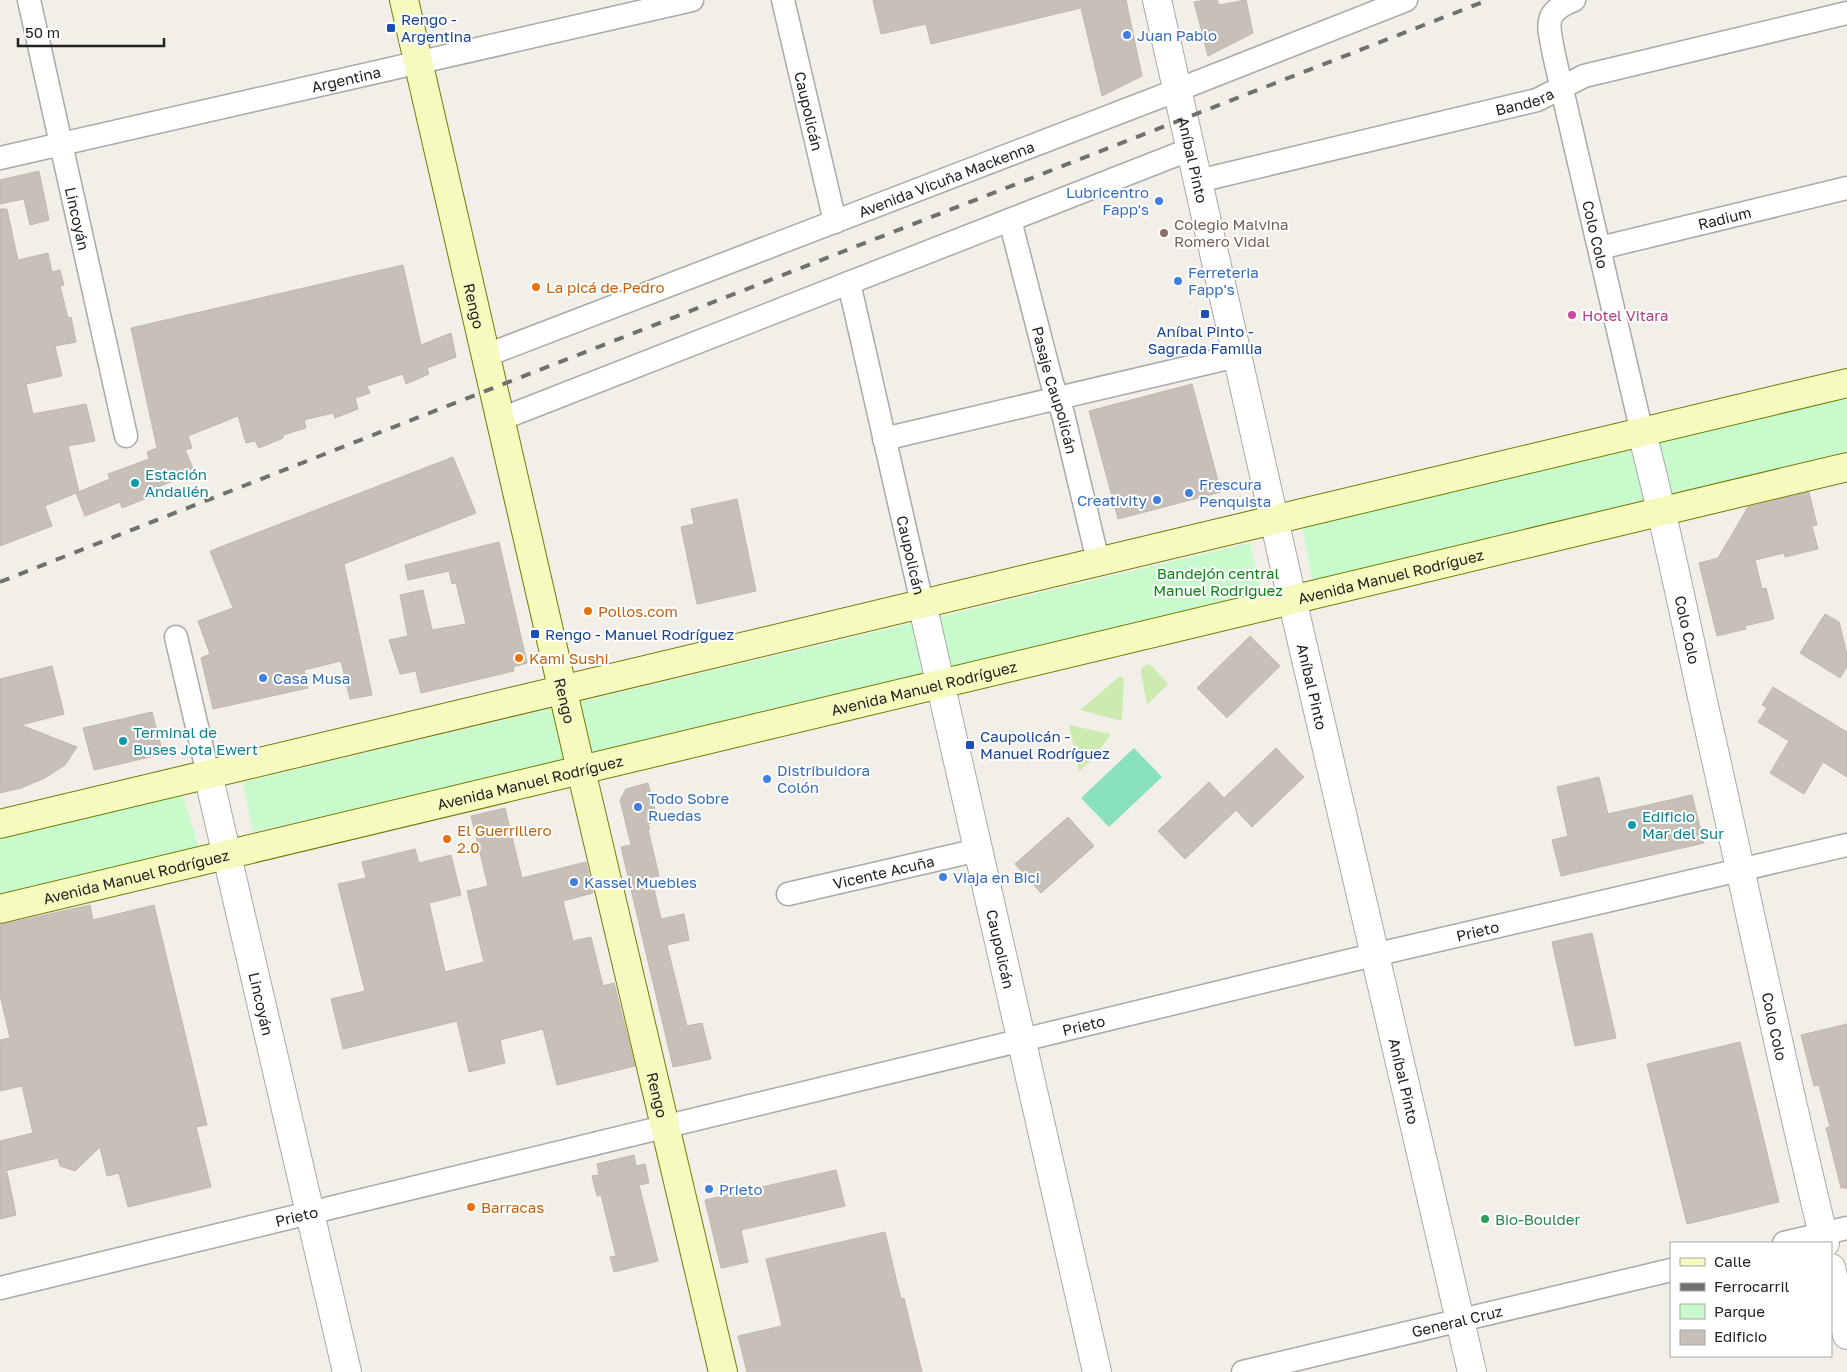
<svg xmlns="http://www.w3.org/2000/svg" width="1847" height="1372" viewBox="0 0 1847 1372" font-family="'Golos Text',sans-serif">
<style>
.grass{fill:#cdebb0}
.park{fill:#c8facc}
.pitch{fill:#88e0be}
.building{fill:#c7bfb8;stroke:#c4b6ab}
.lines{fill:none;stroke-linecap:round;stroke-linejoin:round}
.minor-casing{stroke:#a9a9a9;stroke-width:25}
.tertiary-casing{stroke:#a9a9a9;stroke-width:30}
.secondary-casing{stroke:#707d05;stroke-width:30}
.minor{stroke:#fff;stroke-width:22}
.tertiary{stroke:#fff;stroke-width:28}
.secondary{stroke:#f7fabf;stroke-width:28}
.rail{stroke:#707070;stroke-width:4;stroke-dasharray:10 10;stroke-linecap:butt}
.transit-dot{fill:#1a4fb4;stroke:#fff;stroke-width:2}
.shop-dot{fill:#3f7fe0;stroke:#fff;stroke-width:2}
.education-dot{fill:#8d6e63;stroke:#fff;stroke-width:2}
.food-dot{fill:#e8710a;stroke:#fff;stroke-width:2}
.hotel-dot{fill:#d1479c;stroke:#fff;stroke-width:2}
.culture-dot{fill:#0f9aa8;stroke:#fff;stroke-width:2}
.leisure-dot{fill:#2e9e5b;stroke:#fff;stroke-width:2}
.labels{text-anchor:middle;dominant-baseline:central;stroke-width:4;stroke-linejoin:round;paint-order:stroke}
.transit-label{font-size:15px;fill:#164399;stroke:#fff;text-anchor:start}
.shop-label{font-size:15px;fill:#366cbe;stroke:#fff;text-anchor:start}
.street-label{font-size:15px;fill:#222;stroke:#fff}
.education-label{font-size:15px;fill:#785e54;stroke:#fff;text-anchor:start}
.food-label{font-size:15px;fill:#c56008;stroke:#fff;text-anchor:start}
.hotel-label{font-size:15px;fill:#b23c85;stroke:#fff;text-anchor:start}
.culture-label{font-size:15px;fill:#0d838f;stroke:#fff;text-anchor:start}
.park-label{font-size:15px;fill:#0c8416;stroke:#fff}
.leisure-label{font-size:15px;fill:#27864d;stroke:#fff;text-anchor:start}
</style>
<rect width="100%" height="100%" fill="#f2efe9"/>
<g class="grass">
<path d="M1147 664 1153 667 1168 684 1147 705 1141 672V669Z"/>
<path d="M1120 676 1124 678 1122 721 1080 710Z"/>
<path d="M1069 725 1111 734 1093 759 1079 771Z"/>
</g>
<g class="park">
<path d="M1847 395V451L1313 585 1302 523Z"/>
<path d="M1250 543 1264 603 253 832 243 782Z"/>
<path d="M183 795 199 848 0 894V838Z"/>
</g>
<path class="pitch" d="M1134 748 1162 777 1109 827 1081 798Z"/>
<g class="building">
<path d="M873 0H1126L1142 76 1102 96 1081 8 931 44 926 24 881 34Z"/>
<path d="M1207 0H1217L1219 5 1246 0 1253 33 1208 56 1194 2Z"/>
<path d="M39 171 49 220 30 225 24 199 0 204V180Z"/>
<path d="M0 209H7L18 260 48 253 52 272 60 270 64 285 60 286 68 318 71 317 76 342 55 346 62 376 26 384 33 414 86 404 95 441 68 446 79 492 76 493 110 479 108 474 149 459 147 452 157 448 131 328 403 265 421 345 451 333 456 357 427 368 429 374 406 384 403 374 367 386 370 393 355 398 358 409 335 418 333 413 304 420 306 428 283 435V438L259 448 255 441 246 443 238 416 188 436 192 448 185 450 195 473 160 486 162 492 122 508 120 502 85 516 76 493 45 506 52 526 0 546Z"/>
<path d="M1192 384 1221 492 1118 519 1089 411Z"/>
<path d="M453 457 476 513 344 564 372 695 350 699 341 661 304 670 308 688 213 709 201 658 210 654 198 621 233 608 210 551Z"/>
<path d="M1809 492 1817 525 1812 526 1818 549 1785 557 1784 553 1755 560 1762 589 1766 588 1774 619 1745 626 1746 629 1717 636 1699 563 1718 558 1748 507Z"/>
<path d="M737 499 756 591 697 604 681 527 694 524 691 509Z"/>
<path d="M499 542 527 663 513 667 514 671 421 693 416 671 400 674 389 640 408 636 400 595 423 590 432 630 466 624 456 583 452 584 449 571 408 580 405 565Z"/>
<path d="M1825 614 1839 622 1847 654V667L1840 678 1800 653Z"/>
<path d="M1250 636 1280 666 1227 718 1197 688Z"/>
<path d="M52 666 64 714 21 725 77 747 65 765 45 778 21 788 0 793V679Z"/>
<path d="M1773 687 1847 732V777L1823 762 1804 794 1770 773 1789 741 1758 722 1767 708 1762 705Z"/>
<path d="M152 712 163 754 94 770 83 728Z"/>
<path d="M1276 748 1304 777 1252 827 1236 810 1185 859 1158 831 1209 782 1224 798Z"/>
<path d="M1599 777 1608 814 1692 795 1704 843 1561 876 1552 840 1568 836 1557 787Z"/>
<path d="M648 783 656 813 649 815 651 823 648 824 650 829H648L659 876 652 877 655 893 661 919 684 914 689 940 667 945 687 1026 702 1023 711 1059 673 1067 621 847 631 845 620 800 626 789Z"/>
<path d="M505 808 522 878 586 862 593 893 563 901 573 941 591 937 603 986 614 983 635 1066 557 1085 543 1029 500 1040 505 1063 469 1072 457 1021 343 1049 331 999 365 991 338 884 366 878 362 862 415 849 419 863 451 855 461 895 429 903 445 972 484 962 467 891 488 886 471 816Z"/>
<path d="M1068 817 1094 846 1041 893 1015 864Z"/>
<path d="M90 905 93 920 154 905 207 1125 196 1127 211 1187 128 1207 119 1173 107 1176 100 1147 75 1171 60 1166 58 1158 0 1172V1141L33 1133 22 1086 0 1091V1040L10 1038 0 995V925Z"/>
<path d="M1592 933 1616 1038 1575 1046 1552 942Z"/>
<path d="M1847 1024V1188H1841L1826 1128 1830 1127 1819 1085 1814 1086 1801 1035Z"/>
<path d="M1740 1042 1779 1202 1687 1224 1647 1064Z"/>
<path d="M634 1155 636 1166 645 1164 649 1183 639 1185 658 1261 614 1272 610 1257 616 1256 601 1195 597 1196 592 1176 599 1175 597 1164Z"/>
<path d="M836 1170 845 1206 741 1230 748 1262 721 1268 705 1200Z"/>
<path d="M7 1172 16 1215 0 1219V1173Z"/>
<path d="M885 1232 901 1299 904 1298 922 1372H747L738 1336 782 1326 766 1259Z"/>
</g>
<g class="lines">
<g class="minor-casing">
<g id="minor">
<path id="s1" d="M29 0 126 436"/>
<path id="s2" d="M783 0 835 222"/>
<path id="s3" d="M1574 0C1541 13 1549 26 1554 55L1642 433"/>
<path id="s4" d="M0 158 692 0"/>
<path id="s5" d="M1198 181 1537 100 1584 76 1847 13"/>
<path id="s6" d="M1010 220 1052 383 1063 414 1098 561"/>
<path id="s7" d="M1600 248 1847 188"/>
<path id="s8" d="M849 283 922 603"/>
<path id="s9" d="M487 355 1157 98 1406 0"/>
<path d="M501 419 1191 149"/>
<path d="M884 439 1237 356"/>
<path d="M176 637 208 774"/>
<path id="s10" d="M788 894 978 850"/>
<path d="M1784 1243 1847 1228"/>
<path id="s11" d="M0 1288 1348 961 1847 845"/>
<path id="s12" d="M1243 1372 1671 1270"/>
</g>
</g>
<g class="tertiary-casing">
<g id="tertiary">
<path id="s13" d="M1157 0 1292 599 1472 1372"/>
<path id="s14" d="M1642 433C1665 520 1683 609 1702 697 1743 879 1781 1062 1825 1243"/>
<path id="s15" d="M922 603 1097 1372"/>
<path id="s16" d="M208 774 347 1372"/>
<path d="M1831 1268 1847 1335"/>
</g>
</g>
<g class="secondary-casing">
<g id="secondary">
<path id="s17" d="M404 0 581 770 723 1372"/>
<path d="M0 824 1847 383"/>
<path id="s18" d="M0 909 1847 467"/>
</g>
</g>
<use href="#minor" class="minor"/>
<use href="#tertiary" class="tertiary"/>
<use href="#secondary" class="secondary"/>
<path class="rail" d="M0 582C495 386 992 194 1488 0"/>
</g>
<g class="transit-dot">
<rect x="386" y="23" width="10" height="10" rx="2.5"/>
<rect x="1200" y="309" width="10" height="10" rx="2.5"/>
<rect x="530" y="629" width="10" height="10" rx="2.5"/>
<rect x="965" y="740" width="10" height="10" rx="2.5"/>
</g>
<g class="shop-dot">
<circle cx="1127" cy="35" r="5"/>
<circle cx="1159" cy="201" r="5"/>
<circle cx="1178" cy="281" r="5"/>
<circle cx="1189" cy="493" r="5"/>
<circle cx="1157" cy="500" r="5"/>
<circle cx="263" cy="678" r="5"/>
<circle cx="767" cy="779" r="5"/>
<circle cx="638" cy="807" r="5"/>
<circle cx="943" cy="877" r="5"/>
<circle cx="574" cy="882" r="5"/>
<circle cx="709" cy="1189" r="5"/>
</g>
<circle class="education-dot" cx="1164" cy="233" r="5"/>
<g class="food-dot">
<circle cx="536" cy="287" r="5"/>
<circle cx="588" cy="611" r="5"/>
<circle cx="519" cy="658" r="5"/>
<circle cx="447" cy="839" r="5"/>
<circle cx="471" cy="1207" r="5"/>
</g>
<circle class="hotel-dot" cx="1572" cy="315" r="5"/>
<g class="culture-dot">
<circle cx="135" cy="483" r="5"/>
<circle cx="123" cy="741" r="5"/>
<circle cx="1632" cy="825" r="5"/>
</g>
<circle class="leisure-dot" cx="1485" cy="1219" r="5"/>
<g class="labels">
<g class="transit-label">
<text x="401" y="19">Rengo -<tspan x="401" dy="17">Argentina</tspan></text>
<text x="1205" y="331" text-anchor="middle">Aníbal Pinto -<tspan x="1205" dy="17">Sagrada Familia</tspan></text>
<text x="545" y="634">Rengo - Manuel Rodríguez</text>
<text x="980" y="736">Caupolicán -<tspan x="980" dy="17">Manuel Rodríguez</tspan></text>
</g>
<g class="shop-label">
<text x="1137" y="35">Juan Pablo</text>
<text x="1149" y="192" text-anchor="end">Lubricentro<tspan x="1149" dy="17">Fapp's</tspan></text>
<text x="1188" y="272">Ferreteria<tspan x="1188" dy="17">Fapp's</tspan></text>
<text x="1199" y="484">Frescura<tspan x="1199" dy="17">Penquista</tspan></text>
<text x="1147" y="500" text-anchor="end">Creativity</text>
<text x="273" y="678">Casa Musa</text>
<text x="777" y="770">Distribuidora<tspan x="777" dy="17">Colón</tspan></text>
<text x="648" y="798">Todo Sobre<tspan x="648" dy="17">Ruedas</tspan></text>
<text x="953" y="877">Viaja en Bici</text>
<text x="584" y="882">Kassel Muebles</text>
<text x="719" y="1189">Prieto</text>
</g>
<g class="street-label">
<text stroke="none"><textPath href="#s4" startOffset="355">Argentina</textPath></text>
<text stroke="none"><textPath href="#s5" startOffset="336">Bandera</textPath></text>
<text stroke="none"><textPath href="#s2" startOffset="114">Caupolicán</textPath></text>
<text stroke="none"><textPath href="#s13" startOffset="164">Aníbal Pinto</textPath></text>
<text stroke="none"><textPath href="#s9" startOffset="492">Avenida Vicuña Mackenna</textPath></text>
<text stroke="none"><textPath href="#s1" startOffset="224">Lincoyán</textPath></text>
<text stroke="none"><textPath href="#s7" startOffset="128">Radium</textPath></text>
<text stroke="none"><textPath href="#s3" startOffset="252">Colo Colo</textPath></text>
<text stroke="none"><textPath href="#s17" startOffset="314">Rengo</textPath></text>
<text stroke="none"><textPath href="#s6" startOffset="176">Pasaje Caupolicán</textPath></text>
<text stroke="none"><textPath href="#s8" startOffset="279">Caupolicán</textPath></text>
<text stroke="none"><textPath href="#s18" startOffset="1430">Avenida Manuel Rodríguez</textPath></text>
<text stroke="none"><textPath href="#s14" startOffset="202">Colo Colo</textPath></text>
<text stroke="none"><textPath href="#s13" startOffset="704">Aníbal Pinto</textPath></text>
<text stroke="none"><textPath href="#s18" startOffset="950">Avenida Manuel Rodríguez</textPath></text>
<text stroke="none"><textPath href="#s17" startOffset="719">Rengo</textPath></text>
<text stroke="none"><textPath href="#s18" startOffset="545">Avenida Manuel Rodríguez</textPath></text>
<text stroke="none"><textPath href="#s10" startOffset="98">Vicente Acuña</textPath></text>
<text stroke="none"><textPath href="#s18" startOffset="140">Avenida Manuel Rodríguez</textPath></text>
<text stroke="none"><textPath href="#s11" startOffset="1520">Prieto</textPath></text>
<text stroke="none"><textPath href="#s15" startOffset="355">Caupolicán</textPath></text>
<text stroke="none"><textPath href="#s16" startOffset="236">Lincoyán</textPath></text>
<text stroke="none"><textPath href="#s11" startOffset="1115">Prieto</textPath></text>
<text stroke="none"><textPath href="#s14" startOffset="608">Colo Colo</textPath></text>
<text stroke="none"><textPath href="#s13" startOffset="1109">Aníbal Pinto</textPath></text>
<text stroke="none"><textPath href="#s17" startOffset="1124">Rengo</textPath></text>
<text stroke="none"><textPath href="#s11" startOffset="305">Prieto</textPath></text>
<text stroke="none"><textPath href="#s12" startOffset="220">General Cruz</textPath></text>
</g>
<g class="education-label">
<text x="1174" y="224">Colegio Malvina<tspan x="1174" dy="17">Romero Vidal</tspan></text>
</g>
<g class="food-label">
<text x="546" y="287">La picá de Pedro</text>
<text x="598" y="611">Pollos.com</text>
<text x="529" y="658">Kami Sushi</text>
<text x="457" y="830">El Guerrillero<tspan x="457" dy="17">2.0</tspan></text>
<text x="481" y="1207">Barracas</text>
</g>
<g class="hotel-label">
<text x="1582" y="315">Hotel Vitara</text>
</g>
<g class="culture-label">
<text x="145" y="474">Estación<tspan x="145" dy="17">Andalién</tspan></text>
<text x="133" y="732">Terminal de<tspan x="133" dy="17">Buses Jota Ewert</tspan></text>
<text x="1642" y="816">Edificio<tspan x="1642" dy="17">Mar del Sur</tspan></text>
</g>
<g class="park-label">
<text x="1218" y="573">Bandejón central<tspan x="1218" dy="17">Manuel Rodriguez</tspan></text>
</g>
<g class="leisure-label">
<text x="1495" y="1219">Bio-Boulder</text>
</g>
</g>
<rect x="1670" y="1242" width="162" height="115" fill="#ffffff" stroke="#a7a7a7"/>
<rect x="1680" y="1258" width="25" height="8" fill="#f7fabf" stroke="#a7a7a7"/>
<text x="1714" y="1267" font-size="15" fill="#222222">Calle</text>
<rect x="1680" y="1283" width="25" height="8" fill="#707070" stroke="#a7a7a7"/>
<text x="1714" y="1292" font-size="15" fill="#222222">Ferrocarril</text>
<rect x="1680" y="1304" width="25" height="15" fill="#c8facc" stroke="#a7a7a7"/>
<text x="1714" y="1317" font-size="15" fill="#222222">Parque</text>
<rect x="1680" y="1330" width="25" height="15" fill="#c7bfb8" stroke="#a7a7a7"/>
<text x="1714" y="1342" font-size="15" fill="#222222">Edificio</text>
<path d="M18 38v8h146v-8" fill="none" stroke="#222222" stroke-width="2.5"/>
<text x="25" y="38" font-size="15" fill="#222222" stroke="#ffffff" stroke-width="4" paint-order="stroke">50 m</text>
</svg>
